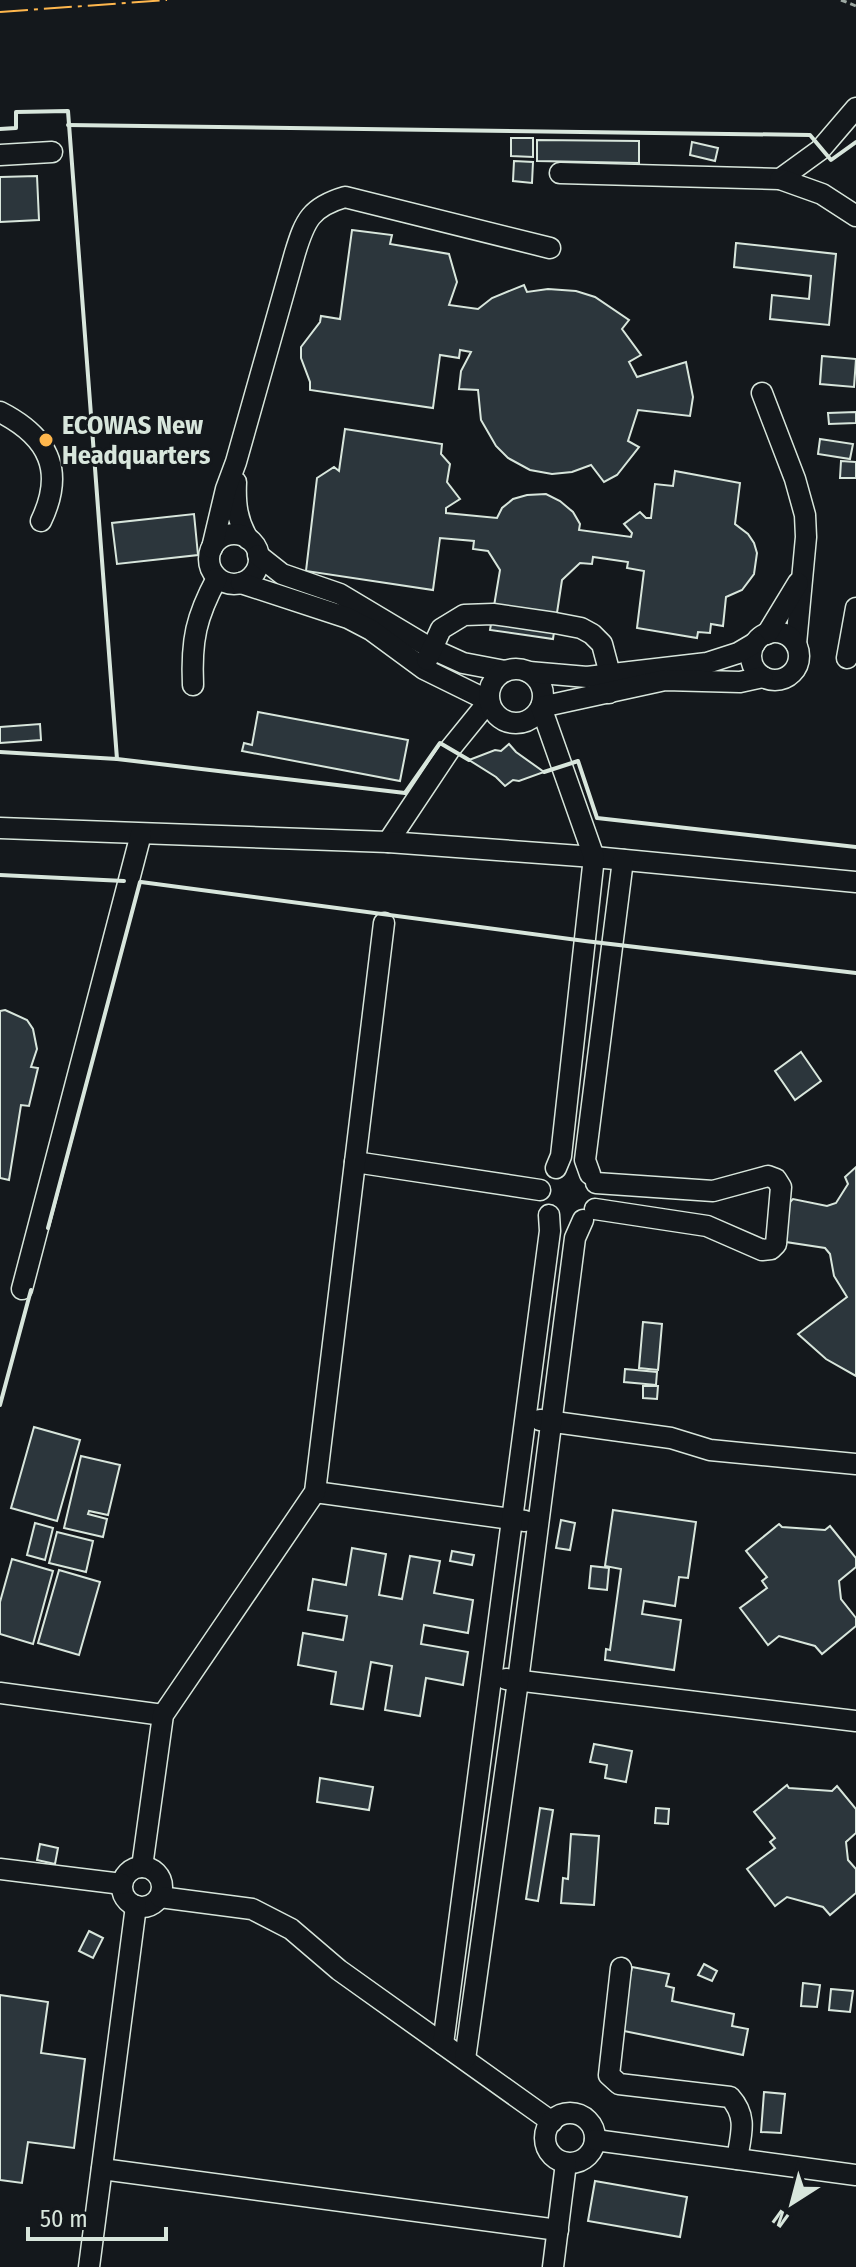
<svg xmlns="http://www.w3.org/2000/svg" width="856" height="2267" viewBox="0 0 856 2267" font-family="'Fira Sans Condensed',sans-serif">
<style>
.building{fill:#2c363c;stroke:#d8e6dc;stroke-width:2}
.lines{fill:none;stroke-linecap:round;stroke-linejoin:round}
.minor-casing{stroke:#d8e6dc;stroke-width:23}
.path{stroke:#9da8a2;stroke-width:3;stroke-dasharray:6 4;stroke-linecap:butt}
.minor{stroke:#14181c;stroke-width:20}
.wall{stroke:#d8e6dc;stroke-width:4}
.power{stroke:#ffb74d;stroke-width:2;stroke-dasharray:28 6 4 6;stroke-linecap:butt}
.poi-dot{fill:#ffb74d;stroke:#14181c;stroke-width:3}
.labels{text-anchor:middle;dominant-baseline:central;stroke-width:6;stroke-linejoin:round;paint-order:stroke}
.poi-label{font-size:26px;font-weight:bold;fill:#d8e6dc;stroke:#14181c;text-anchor:start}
</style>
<rect width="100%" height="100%" fill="#14181c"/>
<g class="building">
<path d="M511 138H533V157L511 156Z"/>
<path d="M537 140 639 141V163L537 161Z"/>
<path d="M692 142 718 148 715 161 690 155Z"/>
<path d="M514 161 533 162 532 183 513 181Z"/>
<path d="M37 176 39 220 0 222V177Z"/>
<path d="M352 230 392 235 390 244 449 254 457 282 449 305 478 309 492 298 524 285 527 292 548 289 576 291 595 297 629 320 622 329 641 355 629 362 637 377 686 362 693 397 690 416 638 410 628 441 639 447 617 475 604 482 591 465 572 472 552 474 530 470 508 458 496 446 481 420 478 390 459 389 461 371 471 352 460 350 459 358 440 355 433 408 310 390V382L301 358V347L320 322 321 316 340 319Z"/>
<path d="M736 243 836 254 829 325 770 319 772 295 809 299 811 276 734 267Z"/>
<path d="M822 356 856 359 854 387 820 384Z"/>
<path d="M856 412V423L829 424 828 413Z"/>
<path d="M345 429 442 444 441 454 450 464 447 482 460 499 446 508V513L497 518 502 508 513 499 527 495 546 494 560 501 573 512 580 524 579 530 631 537 632 533 624 524 640 512 646 518H651L655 484 673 486 675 471 740 483 735 524 748 534 754 543 757 553 754 574 742 590 726 597 723 626 711 624 710 633 698 632 697 638 637 628 644 571 627 568 628 562 593 557 592 564 580 563 562 580 553 639 490 630 500 570 488 551 473 549 474 541 440 538 433 590 306 571 317 478 334 467 339 471Z"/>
<path d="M820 439 853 444 850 459 818 454Z"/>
<path d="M841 461 856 462V478H840Z"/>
<path d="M194 514 198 555 117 564 112 523Z"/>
<path d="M258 712 408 740 400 781 242 751 244 743 252 745Z"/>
<path d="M40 724 41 740 0 743V727Z"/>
<path d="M509 744 516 752 544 772 519 781 513 780 505 786 496 777 469 760 495 750 501 751Z"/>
<path d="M5 1010 27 1020 33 1029 37 1049 31 1067 38 1068 29 1106 21 1105 9 1180 0 1178V1011Z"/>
<path d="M801 1052 821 1081 795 1100 775 1071Z"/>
<path d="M856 1167V1376L826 1359 798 1334 847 1297 834 1276 830 1254 825 1248 786 1242 783 1236 787 1205 793 1199 827 1206 836 1203 848 1184 845 1177Z"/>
<path d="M643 1322 662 1324 658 1370 639 1368Z"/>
<path d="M625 1369 657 1372 656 1385 624 1382Z"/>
<path d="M643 1386H658L657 1399 643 1398Z"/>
<path d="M34 1427 80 1440 57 1521 11 1508Z"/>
<path d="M81 1456 120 1465 108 1515 89 1511 88 1514 107 1519 103 1537 64 1528Z"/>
<path d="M613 1510 696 1522 688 1578 679 1577 675 1606 644 1601 642 1614 681 1620 674 1670 605 1660 606 1649 610 1650 621 1569 605 1566Z"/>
<path d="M561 1520 575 1523 570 1550 556 1548Z"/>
<path d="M35 1523 53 1528 45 1560 27 1555Z"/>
<path d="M779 1524 782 1527 825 1530 830 1526 856 1558V1567L839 1581 841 1599 856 1618V1626L822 1654 815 1646 779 1636 768 1645 740 1608 767 1588 762 1581 767 1577 746 1551Z"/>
<path d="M57 1532 93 1541 86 1572 49 1563Z"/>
<path d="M352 1548 386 1554 379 1595 402 1599 410 1556 440 1561 434 1593 473 1600 468 1633 424 1625 421 1644 468 1652 463 1685 426 1678 420 1716 385 1710 392 1666 371 1662 363 1709 331 1704 336 1672 298 1665 303 1633 343 1640 347 1616 308 1610 313 1579 346 1585Z"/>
<path d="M452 1551 474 1555 472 1565 450 1561Z"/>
<path d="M12 1559 53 1571 33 1644 0 1634V1602Z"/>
<path d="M591 1566 609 1568 607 1590 589 1588Z"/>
<path d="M59 1570 100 1582 79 1655 38 1643Z"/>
<path d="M594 1744 632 1751 626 1782 605 1778 607 1765 590 1762Z"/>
<path d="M320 1778 373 1787 369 1810 317 1802Z"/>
<path d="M787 1785 789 1788 832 1791 837 1786 856 1809V1833L846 1842 848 1860 856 1869V1893L830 1915 823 1907 787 1897 775 1906 747 1869 775 1848 770 1842 775 1838 754 1812Z"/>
<path d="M540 1808 553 1810 538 1901 526 1899Z"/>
<path d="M656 1808 669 1809 668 1824 655 1823Z"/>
<path d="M571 1834 599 1836 594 1905 561 1903 563 1878 568 1879Z"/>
<path d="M40 1844 58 1848 55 1864 37 1860Z"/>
<path d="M89 1931 103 1938 93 1958 79 1951Z"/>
<path d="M704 1964 717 1971 712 1981 698 1975Z"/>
<path d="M632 1967 669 1974 666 1986 674 1988 672 2001 734 2014 732 2026 748 2029 743 2055 619 2030Z"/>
<path d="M803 1983 820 1985 817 2007 801 2006Z"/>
<path d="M831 1989 853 1991 850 2012 829 2010Z"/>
<path d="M0 1995 48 2002 41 2053 85 2059 74 2148 28 2142 22 2183 0 2180Z"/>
<path d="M764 2092 785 2094 781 2133 761 2132Z"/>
<path d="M595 2181 687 2197 680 2237 588 2221Z"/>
</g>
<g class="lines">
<g class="minor-casing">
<g id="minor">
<path d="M0 155 52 152"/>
<path d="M560 173 780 179 820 150 856 108"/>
<path d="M780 179 822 194 856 216"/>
<path d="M762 393 795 479 805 515 806 537 796 644"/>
<path d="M0 412C49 437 65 471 41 521"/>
<path d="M236 482C235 504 237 520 248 539"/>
<circle cx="234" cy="559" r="25"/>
<path d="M212 548 226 489 236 462 295 253C305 220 311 207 345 197L550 248"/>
<path d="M258 555 282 574 340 594 432 649 463 663 505 671"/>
<path d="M241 583 348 618 371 630 424 669 489 701 450 749 388 842"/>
<circle cx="775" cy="656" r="24"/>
<path d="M767 634 798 583"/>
<path d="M847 658 856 608"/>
<path d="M427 660 441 629 464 615 493 614 555 623 581 628 592 634 602 644 610 674 609 693"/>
<circle cx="516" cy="696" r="27"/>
<path d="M529 672 587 677 707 663 738 653 755 643"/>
<path d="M193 685C191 640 196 617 217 578"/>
<path d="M0 828 388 842 594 857 856 882"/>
<path d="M355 1162 540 1190"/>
<path d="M556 1168 561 1156 594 857 541 707 665 680 740 682 763 677"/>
<path d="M590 1174 585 1160 623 860"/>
<path d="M595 1209 707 1226 762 1250 771 1249 776 1244 781 1187 776 1179 768 1176 713 1191 596 1183"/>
<path d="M22 1289 141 834"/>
<path d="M540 1420 671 1438 710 1450 856 1464"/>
<path d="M315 1492 525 1521"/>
<path d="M506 1679 856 1721"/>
<path d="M0 1693 163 1715"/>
<circle cx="142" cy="1887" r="20"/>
<path d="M142 1867 163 1715 315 1492 384 923"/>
<path d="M0 1869 122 1884"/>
<path d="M160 1897 252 1909 291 1929 339 1970 552 2122"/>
<path d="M621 1968 609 2075 619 2084 730 2097C748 2117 741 2134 737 2159"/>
<path d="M443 2044 550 1231 549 1215"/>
<path d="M465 2059 518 1681 575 1238 583 1220"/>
<circle cx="570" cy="2138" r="25"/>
<path d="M595 2140 856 2175"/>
<path d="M102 2169 558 2230"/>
<path d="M89 2267 136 1906"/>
<path d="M553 2267 566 2163"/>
</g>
</g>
<path class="path" d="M841 0 856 6"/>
<use href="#minor" class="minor"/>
<g class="wall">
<path d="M68 125 810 135 831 160 856 142"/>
<path d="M0 129 16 128V112L68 111 117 759 0 752"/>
<path d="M117 759 405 793 440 743 469 760"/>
<path d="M544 772 578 761 597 818 856 847"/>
<path d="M0 875 124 881"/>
<path d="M141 882 585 941 856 973"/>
<path d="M48 1228 140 882"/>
<path d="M0 1405 31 1290"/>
</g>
<path class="power" d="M0 12 167 0"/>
</g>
<circle class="poi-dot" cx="46" cy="440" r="8"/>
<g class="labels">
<g class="poi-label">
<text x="62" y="425">ECOWAS New<tspan x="62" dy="30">Headquarters</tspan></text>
</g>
</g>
<g transform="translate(792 2203) rotate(216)" stroke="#14181c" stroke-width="6" paint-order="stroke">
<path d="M0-6L14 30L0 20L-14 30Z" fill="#d8e6dc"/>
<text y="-12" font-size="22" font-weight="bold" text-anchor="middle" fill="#d8e6dc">N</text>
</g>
<path d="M28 2227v12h138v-12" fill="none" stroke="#d8e6dc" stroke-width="4"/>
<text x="40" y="2227" font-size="24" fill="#d8e6dc" stroke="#14181c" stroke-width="6" paint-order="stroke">50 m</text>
</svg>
